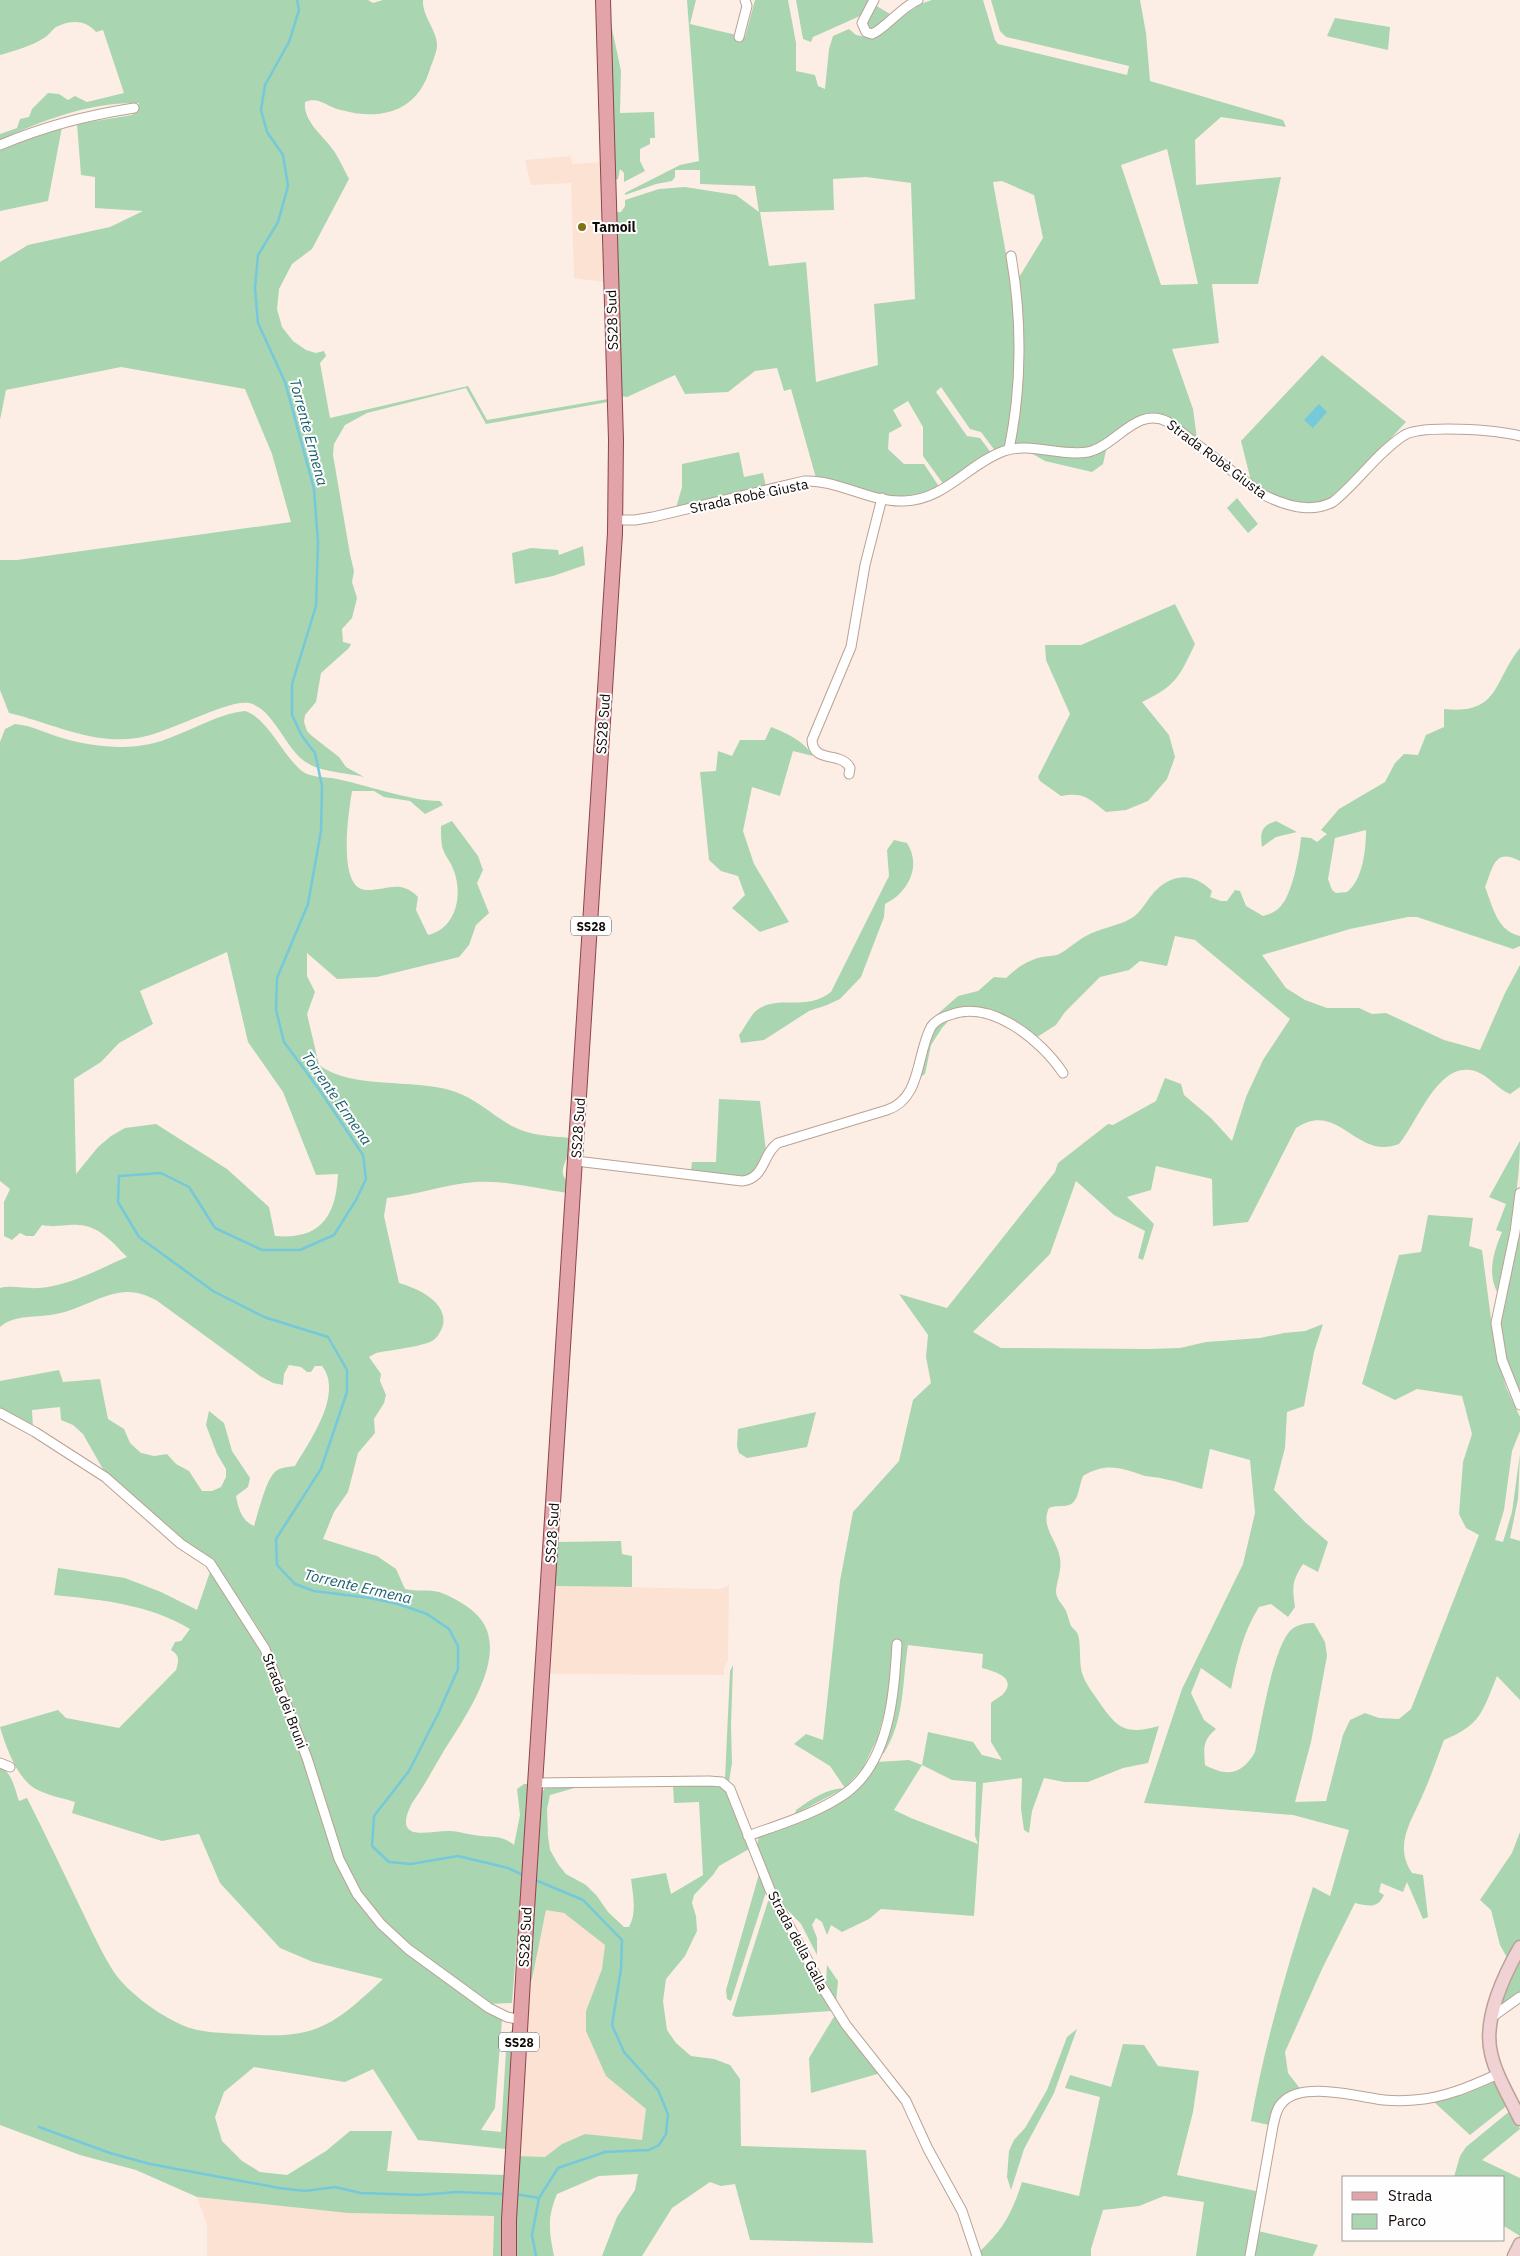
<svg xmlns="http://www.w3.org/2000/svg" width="1520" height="2256" viewBox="0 0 1520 2256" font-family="'IBM Plex Sans',sans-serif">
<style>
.built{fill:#fce2d2}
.green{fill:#a9d5b1;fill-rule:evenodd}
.water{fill:#75c9db}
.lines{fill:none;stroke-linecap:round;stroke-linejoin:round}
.stream{stroke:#75c9db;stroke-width:2.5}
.street-casing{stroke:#baa294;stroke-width:11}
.secondary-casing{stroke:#baa294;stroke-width:15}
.primary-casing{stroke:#8c454b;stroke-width:16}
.street{stroke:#fff;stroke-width:9}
.secondary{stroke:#f0d1d4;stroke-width:12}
.primary{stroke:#e2a3a9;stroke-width:14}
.poi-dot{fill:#817111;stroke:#fefefe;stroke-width:2}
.labels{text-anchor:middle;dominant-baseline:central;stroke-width:4;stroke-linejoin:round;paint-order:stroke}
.shield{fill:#fefefe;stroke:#585250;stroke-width:1}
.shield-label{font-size:12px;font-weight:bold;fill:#110905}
.poi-label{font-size:14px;font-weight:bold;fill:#110905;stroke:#fefefe;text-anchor:start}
.street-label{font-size:14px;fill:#110905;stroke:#fefefe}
.water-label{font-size:15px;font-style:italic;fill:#195e6c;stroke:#fefefe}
</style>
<rect width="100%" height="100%" fill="#fdeee5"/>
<g class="built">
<path d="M570 156 573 164 602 162 604 282 574 278 571 183 531 185 525 160Z"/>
<path d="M729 1585 728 1660 724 1668V1675L549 1674 554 1586 718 1589 724 1588Z"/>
<path d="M546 1910 564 1912 605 1945 602 1969 586 2011 606 2076 646 2109 642 2141 585 2134 562 2144 545 2157 518 2156 528 1986 532 1979Z"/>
<path d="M197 2197 348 2213 494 2216 493 2256H207V2225Z"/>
</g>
<g class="green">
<path d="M0 0H368L373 3 383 0H423C422 17 438 31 437 47 436 54 432 63 430 69 417 112 381 121 341 110 327 107 319 96 305 102 303 122 324 136 334 151 340 160 344 170 349 179L312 249 292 264 279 289 277 309 282 327 293 341 306 350 316 353 324 351 326 356 320 363 330 418 468 386 487 420 608 399V402L486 424 466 388 367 413 345 425 334 444 333 455 350 554 354 571 352 582 357 598 352 618 342 629 343 642 351 644 349 648 321 673 316 702 305 715 304 722 307 731 312 736 339 757 346 767 364 777C348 773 322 772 309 764 285 751 275 709 249 703 227 699 167 734 137 738 92 745 52 723 9 713L0 690V560H17L291 522 272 454 245 389 121 367 6 390 0 420V262L28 245 110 227 143 211 95 208V177L81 175 77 124 132 115 137 111 139 103C90 102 43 120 0 140V134L17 128 20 119 29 117 32 109 48 93 59 94 68 100 75 96 87 102 124 93 103 30 96 32C85 19 70 20 56 27 52 30 49 35 44 38 32 46 14 51 0 55Z"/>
<path d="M687 0H696L690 24 745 37 755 0H788L796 43V71L815 75 818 86 825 89 829 49 833 36 849 29 856 35 871 38 920 4 932 0H983L995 40 998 44 1127 75 1129 66 1006 37 1000 31 991 0H1140L1146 33 1150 81 1283 120 1286 127 1221 117 1195 140 1196 185 1281 177 1258 284H1212L1219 343 1172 349 1193 409 1197 439C1180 426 1164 409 1142 415L1091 447 1075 449 1012 445 1018 279 1043 238 1034 195 1002 181 993 182 1014 298V396L1007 446 996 452 981 432 970 429 941 387 936 392 967 436 980 438 992 454 944 485 923 456V427L908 401 893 410 902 426 889 433 888 449 904 464H924L940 488 922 496 897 498 816 478 791 389 784 391 777 368 755 371 728 392 685 394 675 375 627 397 620 396 616 212H621L625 206V200L659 189 685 187 736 195 759 212 755 186 700 184V170H675V177L672 181 656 184 625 195V193L680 165 699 161ZM1167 149 1198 284H1197L1161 285 1121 165ZM866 177 911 183 915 299 874 304 878 365 816 382 806 262 769 266 760 212 834 210 833 179Z"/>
<path d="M796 0H869L860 16 813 37 811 42 803 39Z"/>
<path d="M875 5 890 14 878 26 869 29 866 21Z"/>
<path d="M1335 18 1390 27 1388 50 1327 36Z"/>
<path d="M611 24 621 71 620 113 654 112 655 138H650V144L640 149V161L645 171 624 182V173L620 169 618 179 615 180Z"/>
<path d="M62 127 48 201 0 211V150Z"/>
<path d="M1322 355 1406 422C1391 438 1376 454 1360 470 1351 480 1342 491 1330 499 1305 513 1271 496 1251 481L1241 441Z"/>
<path d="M1107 446 1103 464 1092 472 1045 461 1031 453Z"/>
<path d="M739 452 744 477 763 473 766 487 676 508 682 487V464Z"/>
<path d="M1237 498 1258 524 1248 533 1227 508Z"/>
<path d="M583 546 585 565 553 576 515 584 512 553 531 548 558 550 559 555Z"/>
<path d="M1175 604 1195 644C1179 677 1177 685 1142 702L1169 735 1175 757 1167 779 1148 801 1126 810 1106 812C1088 798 1084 792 1061 796L1040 781 1038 777 1070 714 1046 660 1045 645H1081Z"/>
<path d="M1520 648V861C1494 847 1493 868 1485 887 1493 907 1497 931 1520 936V946L1513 949 1417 917H1408L1350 929 1262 955 1286 988 1305 1000 1327 1008H1359L1372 1014 1386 1013 1444 1040 1480 1050 1505 993 1520 965V1087L1510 1094C1497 1089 1490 1076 1475 1071 1438 1060 1418 1122 1399 1144 1356 1161 1339 1099 1296 1128L1248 1222 1213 1226 1212 1179 1156 1166 1151 1190 1127 1197 1154 1224 1143 1260 1138 1258 1145 1231 1114 1215 1076 1181 1050 1254 973 1332 1001 1348 1148 1349 1180 1348 1206 1342 1260 1338 1284 1333 1305 1331 1323 1324 1314 1352 1304 1406 1287 1412 1285 1448 1274 1490 1305 1522 1328 1542 1318 1572 1303 1564C1292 1581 1292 1587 1295 1607L1288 1617 1271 1604 1259 1607C1243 1632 1237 1660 1231 1689L1201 1668 1191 1693 1204 1720 1216 1729C1202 1741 1204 1748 1205 1765 1227 1777 1242 1775 1255 1752 1261 1726 1273 1645 1292 1629 1299 1624 1306 1623 1314 1623L1325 1642 1327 1656 1311 1742 1295 1802 1326 1801 1343 1735 1350 1720 1365 1713 1379 1718 1399 1719 1411 1709 1479 1535 1466 1528 1459 1514 1463 1462 1472 1434 1462 1396 1417 1389 1395 1400 1362 1384 1399 1255 1421 1252 1428 1215 1473 1218 1469 1246 1482 1250 1495 1349 1506 1387 1520 1417V1431L1512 1451 1504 1510 1495 1540 1503 1542 1512 1512 1520 1454 1518 1499 1510 1538 1520 1541V1700L1497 1676C1482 1712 1482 1724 1444 1740 1437 1758 1431 1777 1423 1794 1412 1821 1393 1844 1412 1873L1423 1875 1428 1917 1423 1919 1407 1882 1403 1892 1381 1883 1379 1892 1384 1895C1378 1909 1368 1906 1355 1903L1322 1969 1285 2052 1288 2073 1302 2091C1277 2096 1276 2102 1269 2125L1251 2121C1265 2042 1288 1964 1313 1887L1330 1896 1349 1830 1293 1815 1144 1803 1182 1689 1243 1564 1255 1513 1250 1460 1210 1449 1202 1489C1189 1486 1177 1481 1164 1479 1158 1477 1151 1477 1145 1476 1121 1468 1107 1462 1083 1476 1079 1485 1079 1502 1069 1505 1063 1507 1056 1505 1049 1508 1040 1527 1057 1539 1060 1558 1062 1570 1057 1580 1056 1591 1056 1600 1063 1604 1066 1611 1068 1616 1069 1621 1071 1626 1073 1629 1077 1631 1078 1635 1081 1642 1079 1662 1082 1673 1085 1683 1093 1693 1099 1702 1118 1729 1125 1735 1159 1726L1148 1763 1123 1768 1088 1782H1064L1044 1778 1032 1811 1029 1833 1024 1830 1021 1809 1022 1778 983 1783 974 1916 881 1909 869 1919 842 1932 831 1925 827 1935 822 1922 816 1918 812 1925 817 1938V1955L801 1924 781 1903 757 1845 759 1836 850 1795 865 1780 876 1762 909 1760 922 1765 928 1732 973 1742 982 1755 1002 1760 991 1742V1703C995 1699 1001 1697 1004 1693 1017 1677 993 1671 982 1668L983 1654 908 1645C902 1683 905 1719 884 1753L881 1754 898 1685 901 1645 892 1670 888 1700 877 1739 863 1768 845 1788 795 1814 796 1810C812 1799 825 1789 845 1788L830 1766 794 1744 806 1734 823 1740 840 1581 853 1512 899 1461 913 1400 931 1383 926 1357 928 1335 899 1294 947 1308 1055 1172 1058 1163 1108 1124 1113 1125 1156 1101 1165 1078 1181 1084 1184 1095 1211 1118 1232 1141 1246 1097 1263 1060 1290 1019 1195 940 1175 936 1167 966 1140 961 1129 970 1100 977 1065 1012 1056 1025 1034 1039 993 1013 932 1019 958 996 978 991 994 977 1006 978C1018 967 1026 961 1042 957 1047 956 1053 956 1057 955 1068 950 1076 941 1086 936 1100 928 1118 926 1130 919 1145 912 1149 889 1171 880 1187 873 1201 880 1212 891L1210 897 1221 901H1227L1235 890 1240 891 1246 906 1263 916C1270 914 1275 912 1280 907 1292 896 1300 853 1301 837L1311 838 1317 842 1327 834 1321 830 1339 809 1385 782 1395 763 1404 754 1418 755 1426 735 1444 727V709C1500 715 1493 681 1520 648ZM1366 830C1366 849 1363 880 1347 892L1336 893 1332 890 1328 879 1335 838ZM922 1765 952 1780 976 1782 975 1836 978 1844 911 1818 894 1810Z"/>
<path d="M245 711C268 718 282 755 302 771 309 777 323 777 332 778 365 784 408 801 440 801L443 805 425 814 410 801 384 797 374 791H352C349 811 336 890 367 890 388 890 401 879 418 897L416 910 428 935C456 928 463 896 454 871 451 862 444 855 442 846 441 840 441 833 441 826L452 821 478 856 483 870 477 883 489 913 476 925 469 945 459 957 377 977 337 979 307 953V976L315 992 307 1014 319 1065C352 1090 412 1078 453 1091 475 1098 492 1115 512 1126 530 1136 551 1136 571 1138 571 1142 572 1148 570 1151 566 1162 557 1172 568 1182V1193C538 1189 505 1180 475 1182 445 1184 417 1195 387 1198L384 1216 399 1283C418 1288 451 1304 442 1328 439 1334 437 1339 430 1342 418 1347 391 1350 376 1353L369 1357 381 1374 380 1381 386 1395 384 1403 374 1419 375 1433 358 1453 348 1492 334 1512 323 1539 377 1556 396 1569 405 1589C416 1592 428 1589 439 1592 451 1596 469 1606 478 1616 513 1654 462 1721 442 1754 432 1771 423 1788 412 1803 391 1845 430 1830 450 1831 458 1831 466 1834 474 1835 489 1838 502 1834 514 1845L520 1815 517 1789 524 1784H529L512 2003 488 2004 401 1939 378 1915 361 1894 342 1857 272 1655 259 1629 216 1566 189 1546 104 1471 83 1434 73 1425 61 1420 60 1407 32 1410 33 1428 0 1409V1381L59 1370 63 1382 100 1379 108 1419 124 1429 130 1443 141 1453 154 1456 167 1454 176 1464 189 1471 202 1491H212L221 1487 226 1477V1469L217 1454 206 1425 209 1411 224 1423 232 1451 250 1478 248 1487 236 1496C238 1508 242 1521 254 1526 258 1514 266 1478 276 1471 281 1467 288 1467 295 1466 309 1442 344 1394 322 1366H315L311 1372H307L301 1367 289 1365 284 1374 283 1385 273 1383 260 1376 156 1300C146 1295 138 1292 127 1292 102 1293 80 1310 56 1314 37 1318 15 1314 0 1327V1288C13 1285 25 1289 39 1288 69 1286 99 1269 127 1257 113 1243 100 1226 78 1225 66 1224 55 1228 42 1225L34 1236H26L20 1233 12 1240 4 1236V1202L10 1189 0 1181V742L5 729 15 724C34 726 45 733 62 738 90 746 122 750 150 744 182 737 214 714 245 711ZM227 952 248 1042 283 1092 316 1175 338 1174C336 1216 321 1240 275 1236L269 1207 227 1169 156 1124 125 1128 111 1136 98 1147 76 1174 74 1079 101 1062 119 1043 153 1024 140 991Z"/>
<path d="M771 727C788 734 803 740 813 756L793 751 780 796 752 787 743 831 754 864 789 922 760 932 732 908 745 895 738 876 721 871 709 860 700 772 716 771 718 751 732 756 740 740H765Z"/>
<path d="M1276 821 1297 832 1276 837 1262 847C1260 832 1261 826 1276 821Z"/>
<path d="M894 840 907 843C922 866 908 893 885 904L884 917 861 977 840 999 827 1005 809 1011 764 1040 741 1043 739 1035C744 1029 752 1013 757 1010 779 994 806 1012 831 992L889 876 887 850Z"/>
<path d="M952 1017 942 1028 931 1045 925 1074 917 1079 927 1044 937 1025Z"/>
<path d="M719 1099 760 1101 766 1151 754 1173 743 1177 691 1171 692 1162H716Z"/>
<path d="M1520 1141C1520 1191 1508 1243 1497 1292 1487 1272 1494 1251 1502 1232L1496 1230 1506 1204 1489 1197Z"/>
<path d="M1520 1227V1397L1505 1358 1500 1322Z"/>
<path d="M816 1412 807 1447 747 1458 739 1453 737 1446 738 1429Z"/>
<path d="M621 1541 622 1554 632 1556V1587L554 1586 557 1542Z"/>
<path d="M58 1568 125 1578 161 1592 197 1610 211 1569 261 1647 309 1772 337 1860 380 1928 396 1944 502 2020 495 2108 481 2130 501 2132 507 2035 512 2030 506 2149 418 2140 373 2069 345 2082 254 2067 224 2092 215 2117 222 2141 242 2161 260 2172 287 2175 326 2151 350 2131H392L387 2171 505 2175 502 2256H493L494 2216 348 2213 197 2197 136 2170 80 2155 0 2125V1768C12 1771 15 1790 19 1801L27 1798C46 1836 64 1873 82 1911 91 1929 108 1967 121 1981 137 1999 160 2015 182 2025 200 2033 223 2033 242 2034 315 2040 332 2027 383 1979L313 1962 280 1948 220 1883 199 1834 162 1841 72 1813 75 1802C62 1798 46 1795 34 1788 16 1776 6 1747 0 1727L58 1710 66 1718 119 1728 176 1670C179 1660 180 1656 171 1650L175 1642 181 1641 190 1629C148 1604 102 1600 54 1595Z"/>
<path d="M733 1665 731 1726 732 1763 729 1782 725 1779 730 1671Z"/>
<path d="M585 1785 550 1795 547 1809 548 1836 550 1850 558 1864 566 1874 586 1885 597 1896 608 1912 624 1927H629C637 1913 633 1895 631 1879L666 1873 671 1894 703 1875 699 1802 674 1803 673 1785 720 1786 726 1790 749 1849 719 1866 713 1875 694 1895 692 1903 696 1916 697 1931 685 1956 666 1979 663 2001 667 2030 676 2043 691 2056 714 2059 730 2065 740 2079 741 2146 866 2150 873 2243 750 2240 735 2184 721 2186 710 2182 672 2208 642 2256H602L617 2217 635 2190 638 2174 599 2176 557 2194C547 2218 549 2231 554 2256H514L518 2156 545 2157 562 2144 585 2134 642 2140 646 2109 606 2076 586 2031V2011L602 1969 605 1945 564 1913 546 1910 532 1979 528 1986 541 1793 546 1787Z"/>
<path d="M1520 1832V1942L1509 1961 1500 1945 1491 1910 1480 1900 1512 1853Z"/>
<path d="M759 1874 766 1892 731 2001 727 1999 726 1990Z"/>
<path d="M769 1898 832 2011 736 2017 732 2015Z"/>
<path d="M1520 1953V1993L1497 2009Z"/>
<path d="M827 1965 838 1981 836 2003 826 1982Z"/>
<path d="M835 2015 881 2073 811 2093 809 2058Z"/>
<path d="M1077 2029 1054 2093 1024 2149 1011 2190 1007 2177 1009 2151 1014 2140 1025 2128 1047 2090 1067 2037Z"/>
<path d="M1123 2044 1144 2045 1158 2066 1199 2071 1193 2112 1177 2175 1256 2191 1246 2256H1196L1204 2202 1164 2196 1139 2206 1103 2210 1091 2249V2256H980L979 2252C1003 2230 1012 2213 1022 2182L1079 2196 1100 2097 1065 2088 1070 2075 1111 2087Z"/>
<path d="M1496 2079 1509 2104 1470 2135 1433 2101Z"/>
<path d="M1511 2110 1520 2129 1482 2160 1520 2178V2236L1504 2226V2177H1454L1460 2156 1466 2147Z"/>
<path d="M1258 2231 1318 2245 1313 2256H1253Z"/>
</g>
<path class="water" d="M1319 404 1327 412 1313 428 1304 420Z"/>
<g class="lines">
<g class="stream">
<path d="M297 0 299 10 289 42 265 85 261 110 267 132 283 155 288 186 278 222 258 255 255 288 258 323 285 382 314 489 318 543 316 606 292 684V715L302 736 315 753 322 786 321 831 308 904 277 978 276 1010 284 1042 321 1092 363 1155 366 1179 356 1200 334 1235 300 1250H262L215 1228 189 1187 161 1173 119 1176 118 1202 139 1237 213 1291 264 1317 328 1337 347 1370V1392L321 1469 276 1539 277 1565 295 1584 314 1591 370 1598 398 1604 427 1614 449 1629 458 1646V1669L438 1714 409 1771 374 1816 372 1846 389 1862 411 1864 458 1856 508 1868 523 1875"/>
<path d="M533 1879 583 1900 622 1940 621 1969 612 2025 624 2052 658 2090 668 2114 666 2134 659 2145 649 2150 605 2152 558 2168 539 2198 532 2235 536 2256"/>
<path d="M39 2127 110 2153 150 2164 279 2188 305 2191 335 2187 361 2193 419 2195 457 2192 505 2194"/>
<path d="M515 2194 539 2198"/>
</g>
<g class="street-casing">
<g id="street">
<path d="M874 0 862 23 866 32 872 34C884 30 901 7 918 0"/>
<path d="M739 37 747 6 745 0"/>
<path d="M0 145C46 126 84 116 134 108"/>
<path d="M1009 449C1022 387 1022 318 1011 256"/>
<path d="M616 520H635L653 517 804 481C837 479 871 503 904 501 945 500 968 464 1004 451 1028 442 1063 457 1088 452 1116 446 1137 405 1168 422L1262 494C1283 505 1310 514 1333 502 1358 482 1376 454 1403 436 1420 424 1498 430 1520 436"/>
<path d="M849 774 850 768C842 751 813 764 812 740L851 647 865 565 882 498"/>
<path d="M576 1161 742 1181C766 1178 762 1154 778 1143L887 1110C922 1098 916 1055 931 1027 936 1020 942 1017 950 1015 991 999 1041 1040 1063 1073"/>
<path d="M1520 1193 1515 1232 1496 1323 1502 1360 1520 1405"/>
<path d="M0 1413 35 1432 105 1477 181 1544 210 1563 265 1649 307 1758 339 1859 357 1894 381 1924 408 1949 489 2008 507 2017 521 2020"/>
<path d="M0 1763 10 1767"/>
<path d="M535 1783 709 1781 722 1782 730 1789 770 1890 821 1985 846 2025 906 2101 928 2149 962 2211 977 2256"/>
<path d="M748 1836C781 1824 818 1813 846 1793 890 1761 894 1693 897 1644"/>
<path d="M1492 2017 1520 1997"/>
<path d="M1250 2256 1273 2126C1275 2118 1276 2108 1283 2102 1303 2081 1358 2097 1384 2100 1394 2101 1404 2101 1414 2100 1445 2098 1471 2086 1498 2074"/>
</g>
</g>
<g class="secondary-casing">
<g id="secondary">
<path d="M1520 1947C1504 1975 1483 2020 1491 2053 1496 2076 1510 2098 1520 2119"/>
<path d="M1514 2256 1520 2244"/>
</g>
</g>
<g class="primary-casing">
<path id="primary" d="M509 2256V2220L527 1910 615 533 616 440 603 0"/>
</g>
<use href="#street" class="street"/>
<use href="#secondary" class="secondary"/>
<use href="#primary" class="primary"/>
</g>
<circle class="poi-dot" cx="582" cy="227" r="5"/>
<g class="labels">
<g class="shield">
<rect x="571" y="916.5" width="40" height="19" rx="4"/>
<rect x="499" y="2032.5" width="40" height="19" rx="4"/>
</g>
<g class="shield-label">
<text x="591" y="926">SS28</text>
<text x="519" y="2042">SS28</text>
</g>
<g class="poi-label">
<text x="592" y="227">Tamoil</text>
</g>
<g class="street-label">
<text transform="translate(612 320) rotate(-92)">SS28 Sud</text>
<text transform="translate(1217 459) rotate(37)">Strada Robè Giusta</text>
<text transform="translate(749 496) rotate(-12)">Strada Robè Giusta</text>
<text transform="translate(603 724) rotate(-86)">SS28 Sud</text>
<text transform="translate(578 1128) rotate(-86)">SS28 Sud</text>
<text transform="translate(552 1533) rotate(-86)">SS28 Sud</text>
<text transform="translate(285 1701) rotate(69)">Strada dei Bruni</text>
<text transform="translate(525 1937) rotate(-87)">SS28 Sud</text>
<text transform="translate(798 1941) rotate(62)">Strada della Galla</text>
</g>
<g class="water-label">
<text transform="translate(309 432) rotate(75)">Torrente Ermena</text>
<text transform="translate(337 1098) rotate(55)">Torrente Ermena</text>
<text transform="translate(358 1586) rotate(13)">Torrente Ermena</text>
</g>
</g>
<rect x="1342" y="2176" width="162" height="65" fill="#fefefe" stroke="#9f9c9a"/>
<rect x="1352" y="2192" width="25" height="8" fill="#e2a3a9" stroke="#9f9c9a"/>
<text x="1388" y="2201" font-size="15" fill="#110905">Strada</text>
<rect x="1352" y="2214" width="25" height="15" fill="#a9d5b1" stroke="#9f9c9a"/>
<text x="1388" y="2226" font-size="15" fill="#110905">Parco</text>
</svg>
